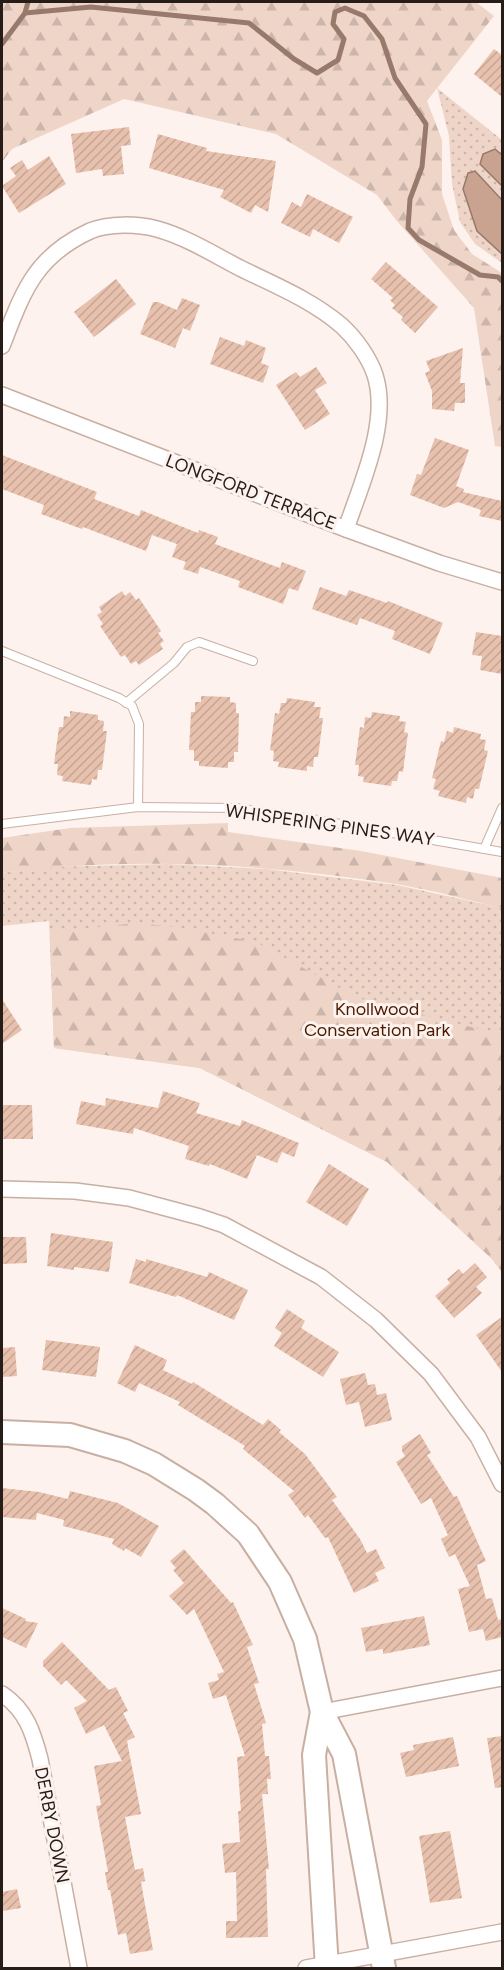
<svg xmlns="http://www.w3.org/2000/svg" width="504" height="1970" viewBox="0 0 504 1970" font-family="Figtree,sans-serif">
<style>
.green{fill:url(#green-dots)}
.forest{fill:url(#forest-firs)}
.water{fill:#c9a290;stroke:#987a6c;stroke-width:1.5}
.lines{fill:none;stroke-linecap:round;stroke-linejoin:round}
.stream{stroke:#987a6c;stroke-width:5}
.building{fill:url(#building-hatch)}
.lane-casing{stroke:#c9afa2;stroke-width:10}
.street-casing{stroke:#c9afa2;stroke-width:18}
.secondary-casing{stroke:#c9afa2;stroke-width:26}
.lane{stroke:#fff;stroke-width:8}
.street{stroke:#fff;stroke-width:15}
.secondary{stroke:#fff;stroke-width:22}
.labels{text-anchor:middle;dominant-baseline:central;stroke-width:6;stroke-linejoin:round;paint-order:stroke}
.street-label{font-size:18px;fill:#261c18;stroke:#fdf2ed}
.park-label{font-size:18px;fill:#4a1a00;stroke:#fdf2ed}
</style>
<defs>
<pattern id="green-dots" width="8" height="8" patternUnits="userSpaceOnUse" patternTransform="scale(1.5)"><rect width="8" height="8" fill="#eed5c8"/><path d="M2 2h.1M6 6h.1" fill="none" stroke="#ccb6ab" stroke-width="1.8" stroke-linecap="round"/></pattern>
<pattern id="forest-firs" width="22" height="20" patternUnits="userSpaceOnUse" patternTransform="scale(1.5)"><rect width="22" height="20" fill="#eed5c8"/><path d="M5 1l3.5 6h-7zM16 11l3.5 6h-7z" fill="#ccb6ab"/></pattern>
<pattern id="building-hatch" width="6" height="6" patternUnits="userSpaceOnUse" patternTransform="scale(1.5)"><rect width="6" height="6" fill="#e8c1ae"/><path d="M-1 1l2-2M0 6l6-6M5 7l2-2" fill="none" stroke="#c7a595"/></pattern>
</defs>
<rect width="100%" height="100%" fill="#fdf2ed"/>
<g class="green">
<path d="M437 88 502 140V155L495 149 480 164 502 186V200L475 171 477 231 502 254V263L475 244 460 222 452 184 449 136Z"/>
<path d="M167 864 266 869 397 885 502 908V1272L492 1259 387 1162 200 1068 54 1048 49 921 2 926V873L46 867Z"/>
</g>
<g class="forest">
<path d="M2 2H476L494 16 427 101 442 140V194L454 230 472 254 502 273V447L495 446 474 308 396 220 377 195 276 134 124 99 12 149 2 162Z"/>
<path d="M228 823V832L361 851 502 878V908C467 900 432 890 396 884 267 864 131 856 2 873V838L70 828Z"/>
<path d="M137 923 176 927 256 942 358 998 502 1035V1272L492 1259 387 1162 200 1068 54 1048 50 932Z"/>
</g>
<g class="water">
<path d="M495 149 502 155V186L480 164 483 154Z"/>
<path d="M475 171 502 200V254L477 231 463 189 468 173Z"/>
</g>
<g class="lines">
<g class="stream">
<path d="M25 13 91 7 249 23 294 59 317 73 338 60 344 39 333 24 335 12 345 8 364 16 382 39 395 78 426 124 422 167 410 199 408 228 419 240 480 275 498 277 502 281"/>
<path d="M2 44 25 13 28 2"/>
</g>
</g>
<g class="building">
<path d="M494 49 502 55V97L474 74Z"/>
<path d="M129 127 131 145 121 146 124 174 103 176 102 169 76 173 71 134Z"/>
<path d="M158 134 207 148 206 151 276 161 268 212 255 205 251 213 220 197 224 190 149 168Z"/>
<path d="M49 156 66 184 19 213 2 186 16 176 10 168 22 160 28 170Z"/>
<path d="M307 194 353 217 339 243 313 229 310 237 281 223 292 202 301 207Z"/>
<path d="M386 262 438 307 415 333 401 320 403 317 392 308 395 305 390 300 393 298 371 279Z"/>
<path d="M116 279 136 304 94 337 74 312Z"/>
<path d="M182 298 200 305 190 331 183 328 175 348 140 334 153 302H158L177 310Z"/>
<path d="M220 337 244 346 246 340 266 348 261 363 269 366 263 383 210 364Z"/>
<path d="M463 348 460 383H465V403H455L454 411 432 409V391L425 373 430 371 426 361Z"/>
<path d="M316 367 327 383 315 390 330 414 305 430 276 385 296 372 300 377Z"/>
<path d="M435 438 469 450 456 486 464 489 463 492 502 501V521L479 516 481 510 458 502 444 508 410 495 417 474 421 475Z"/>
<path d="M2 455 97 492 94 499 139 516 141 510 198 533 199 530 218 537 215 544 280 568 282 562 306 571 298 591 289 588 283 604 238 587 240 581 200 567 198 574 183 569 186 562 172 557 177 544 152 535 146 551 83 527 82 529 41 514 44 505 2 489Z"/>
<path d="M320 587 346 596 349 590 387 603 388 601 443 623 430 654 392 639 395 631 360 618 357 625 312 609Z"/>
<path d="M122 591 125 596 130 592 136 600 139 598 161 631 158 633 164 641 160 644 163 649 139 665 136 661 131 664 125 655 121 657 100 626 103 624 97 615 102 612 99 607Z"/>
<path d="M476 632 502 636V674L480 670 482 656 472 655Z"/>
<path d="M201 696 230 697V702L236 703V713H239L238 752H234V762H228V768L199 766V761H194V750H189L191 712H195V702H201Z"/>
<path d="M287 698 315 702 314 707H321L319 718H323L318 757H314L313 767 307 766V771L278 767 279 762 273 761 274 751 270 750 275 713 279 714 281 703H286Z"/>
<path d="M70 711 98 715V720L104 721 103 731H107L102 770H98L97 780 92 779 91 785 62 781 63 776 57 775 58 764H54L59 727H63L64 716 70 717Z"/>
<path d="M372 712 400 716 399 721 406 722 404 732 408 733 403 772 399 771 397 781H392L391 786 363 782 364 777 358 776 359 765H355L360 727 364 728 365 717 371 718Z"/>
<path d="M454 727 481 734 480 739 486 740 484 750 488 751 479 789H475L473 799 467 797 466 803 438 796 440 791 433 789 436 779 432 778 441 741 444 742 447 731 453 733Z"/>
<path d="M2 999 22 1030 2 1044Z"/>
<path d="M163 1091 200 1103 196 1113 240 1126 242 1120 299 1143 294 1157 282 1152 277 1163 257 1155 247 1179 210 1164 209 1166 185 1159 189 1146 134 1128 133 1134 76 1124 81 1101 105 1106 106 1098 158 1108Z"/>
<path d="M2 1105H32L33 1139H2Z"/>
<path d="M329 1164 369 1189 347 1226 306 1202Z"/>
<path d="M51 1233 113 1242 109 1272 74 1267V1270L47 1266Z"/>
<path d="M2 1237H26L27 1263 2 1264Z"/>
<path d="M136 1259 146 1262V1259L207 1277 209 1272 248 1290 234 1320 177 1295 176 1297 129 1283Z"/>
<path d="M475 1263 487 1277 476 1287 482 1293 454 1318 435 1296 450 1283 447 1279 459 1269 463 1274Z"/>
<path d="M287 1309 305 1321 301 1328 339 1352 323 1377 274 1346 282 1333 275 1328Z"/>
<path d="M502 1317V1372L476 1335Z"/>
<path d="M46 1340 100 1347 96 1377 42 1370Z"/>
<path d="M135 1345 167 1360 163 1370 192 1384 193 1382 263 1425 268 1419 281 1430 279 1432 305 1454 337 1497 332 1500 360 1539 367 1553 376 1549 385 1568 375 1573 379 1581 354 1593 328 1537 325 1538 308 1515 305 1518 288 1495 294 1491 243 1449 245 1446 178 1405 180 1402 139 1383 135 1392 117 1383Z"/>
<path d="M15 1347 17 1376 2 1377V1348Z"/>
<path d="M365 1373 368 1385 375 1384 377 1395 386 1393 392 1420 365 1427 359 1402 346 1405 340 1379Z"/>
<path d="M420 1434 431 1453 427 1455 454 1497 457 1496 486 1561 477 1565 486 1599 492 1598 498 1620 502 1619V1637L486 1641 483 1629 469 1632 458 1589 470 1586 455 1554 449 1557 441 1539 448 1535 431 1498 421 1504 396 1462 405 1456 402 1451V1446Z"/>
<path d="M2 1488 39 1492 68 1499 70 1491 118 1503 159 1526 141 1557 125 1548 124 1551 112 1544 114 1539 63 1526 64 1520 37 1513 36 1520 2 1517Z"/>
<path d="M184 1549 231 1603 233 1602 253 1645 247 1647 259 1683 254 1684 266 1723 262 1724 265 1756H269L271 1779H267L268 1794H262L269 1869H266L268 1937 226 1938V1921H237L236 1872 225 1873 222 1844 240 1842 238 1811H241L237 1757 245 1756 226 1695 213 1699 208 1683 219 1680 217 1674 224 1672 194 1609 187 1615 169 1596 184 1583 173 1570 176 1568 170 1561Z"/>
<path d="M2 1608 26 1619 25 1621 38 1623 26 1648 2 1637Z"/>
<path d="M424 1616 430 1645 383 1654V1649L366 1652 361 1628Z"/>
<path d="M62 1642 109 1690 116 1687 128 1711 123 1713 135 1737 127 1741 141 1814 125 1817 135 1870 143 1868 145 1881 141 1882 153 1950 130 1954 126 1933 118 1935 110 1890H108L105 1872H108L96 1806 101 1805 94 1766 122 1761 104 1725 86 1734 74 1708 87 1701 66 1680 61 1685 43 1666V1661Z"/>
<path d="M502 1736V1787L495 1788 487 1738Z"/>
<path d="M453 1737 459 1766 406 1777 400 1753 414 1750 413 1745Z"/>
<path d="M450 1831 462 1898 430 1903 419 1836Z"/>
<path d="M17 1889 21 1908 2 1911V1892Z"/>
</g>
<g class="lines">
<g class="lane-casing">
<g id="lane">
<path d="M2 651 119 698 132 706 139 724 138 807"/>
<path d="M126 703 174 663 187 647 199 642 253 661"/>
<path d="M2 824 138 807 237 808 306 818 502 852"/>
<path d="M484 849 502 808"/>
</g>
</g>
<g class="street-casing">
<g id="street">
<path d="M2 346C23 292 34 257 90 231 109 223 138 224 157 229 186 237 213 254 240 268 274 285 312 300 342 326 355 338 369 357 375 375 390 422 361 484 346 529"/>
<path d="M2 395 346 529 439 563 502 582"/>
<path d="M2 1189 75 1191 129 1198 200 1217 224 1225 321 1277 376 1320 431 1374 478 1437 502 1484"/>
<path d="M2 1694C26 1710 33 1732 40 1759L79 1968"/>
<path d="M322 1712 502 1678"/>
<path d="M306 1968 502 1932"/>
</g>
</g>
<g class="secondary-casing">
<g id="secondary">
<path d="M2 1432 70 1435 125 1451 154 1464 196 1490 215 1504 248 1534 280 1582 305 1639 322 1712 344 1754 384 1968"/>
<path d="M322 1712 314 1755 327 1968"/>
</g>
</g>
<use href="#lane" class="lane"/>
<use href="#street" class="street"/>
<use href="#secondary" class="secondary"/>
</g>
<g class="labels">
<g class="street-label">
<text transform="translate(251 492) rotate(21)">LONGFORD TERRACE</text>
<text transform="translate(330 825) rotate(8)">WHISPERING PINES WAY</text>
<text transform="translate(52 1825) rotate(79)">DERBY DOWN</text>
</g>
<g class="park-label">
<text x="377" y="1009">Knollwood<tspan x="377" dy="21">Conservation Park</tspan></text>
</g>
</g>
<rect width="504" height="1970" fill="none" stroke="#261c18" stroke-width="6"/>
</svg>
